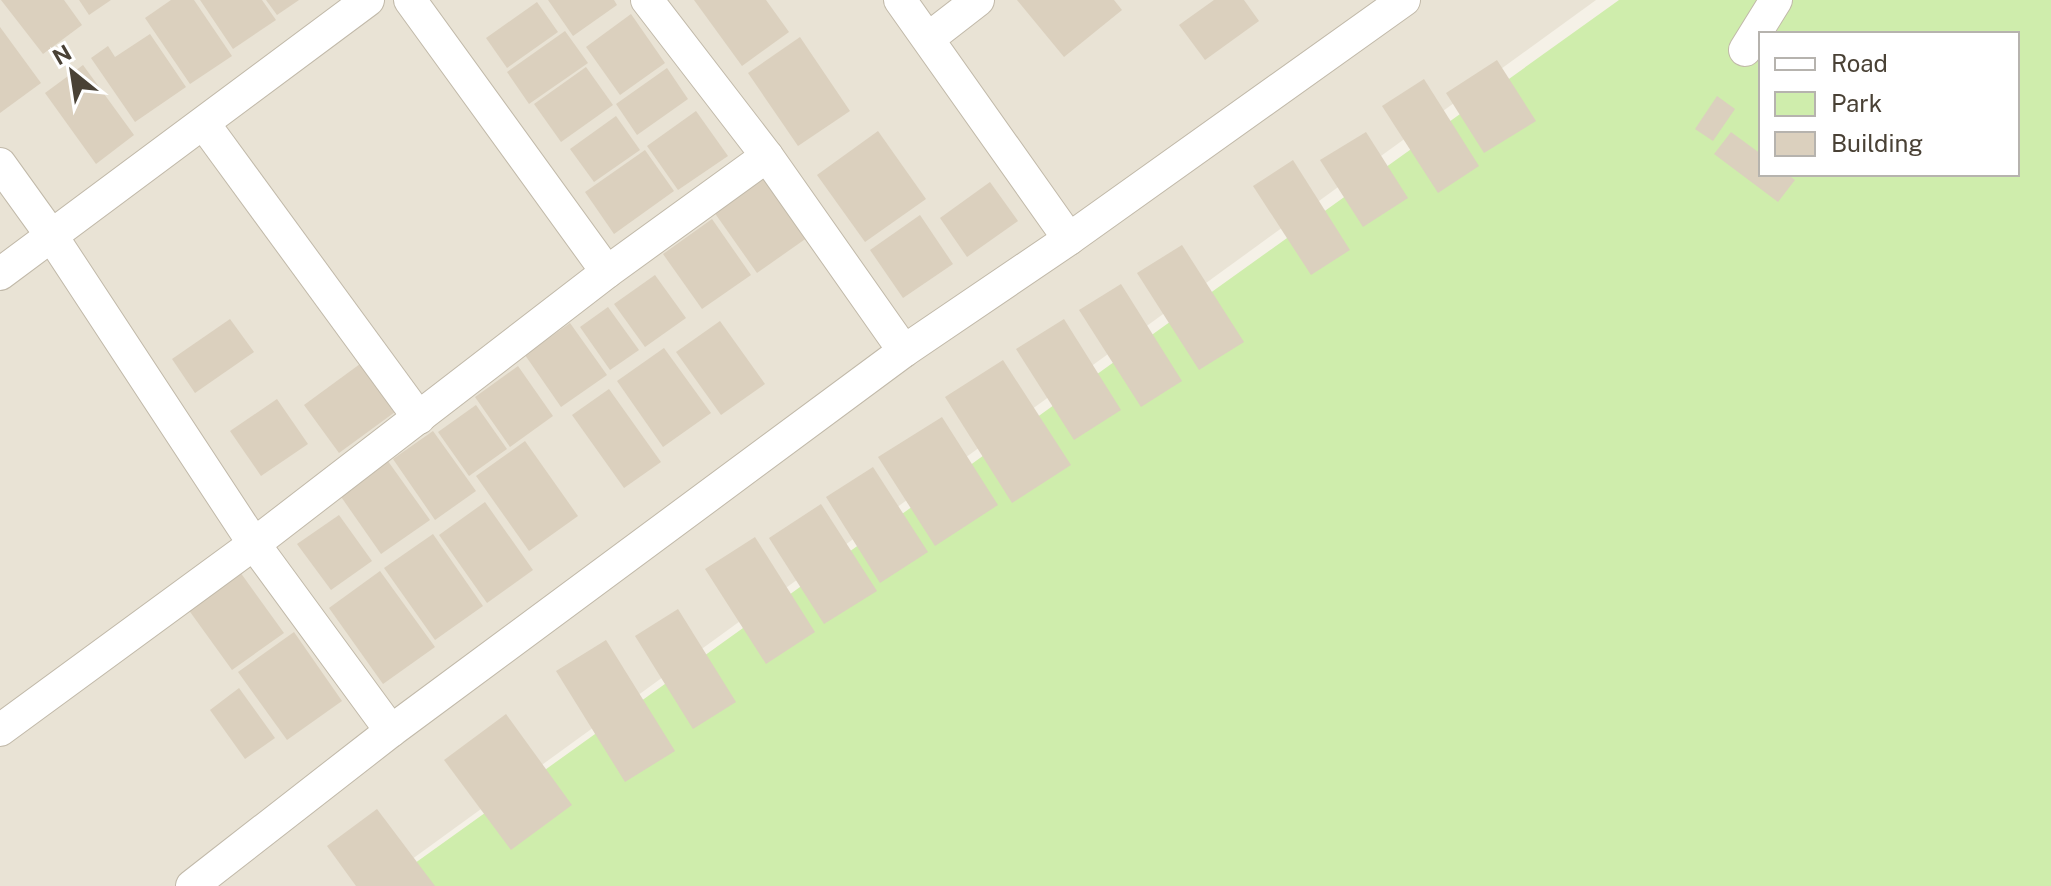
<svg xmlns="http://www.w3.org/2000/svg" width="2051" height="886" viewBox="0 0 2051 886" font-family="'Public Sans',sans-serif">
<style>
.residential{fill:#e9e3d5}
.green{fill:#cfedac;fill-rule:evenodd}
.building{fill:#dbd0be}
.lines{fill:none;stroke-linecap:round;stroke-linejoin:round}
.street-casing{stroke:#c1b9a9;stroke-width:34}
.street{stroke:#fff;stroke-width:32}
</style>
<rect width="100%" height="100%" fill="#f5f1e7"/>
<path class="residential" d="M0 0H1596L375 886H0Z"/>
<path class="green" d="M1619 0H2051V886H383ZM1761 34H2017V174H1761Z"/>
<g class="building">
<path d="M1 0H64L82 25 43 54Z"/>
<path d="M79 0H111L89 15Z"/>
<path d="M171 0H194L232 56 190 84 145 18Z"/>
<path d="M200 0H262L276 20 233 49Z"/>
<path d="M266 0H299L277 15Z"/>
<path d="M548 0H614L617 5 573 36Z"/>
<path d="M694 0H766L789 32 742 66Z"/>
<path d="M1017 0H1114L1122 10 1064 57Z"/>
<path d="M1214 0H1244L1259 21 1205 60 1179 25Z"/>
<path d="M537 2 558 32 507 68 486 38Z"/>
<path d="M631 14 665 63 620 95 586 47Z"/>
<path d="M0 27 41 83 0 113Z"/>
<path d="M565 31 588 63 529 104 507 72Z"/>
<path d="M150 34 186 87 135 122 91 58 108 46 115 57Z"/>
<path d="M800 37 850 111 798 146 748 73Z"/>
<path d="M1497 60 1536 121 1484 153 1446 93Z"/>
<path d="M83 65 134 135 96 164 45 93Z"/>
<path d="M586 67 613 105 561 142 534 104Z"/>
<path d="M667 68 688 99 637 135 616 104Z"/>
<path d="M1424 79 1479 166 1438 193 1382 106Z"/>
<path d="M1717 96 1735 109 1713 141 1695 129Z"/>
<path d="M696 111 728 156 678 190 647 146Z"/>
<path d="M616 116 640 150 594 182 570 149Z"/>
<path d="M878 131 926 199 865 242 817 175Z"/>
<path d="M1366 132 1408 198 1363 227 1320 160Z"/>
<path d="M1731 132 1761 154V174H1787L1795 180 1778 202 1714 154Z"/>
<path d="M645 150 674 191 614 234 585 192Z"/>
<path d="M1293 160 1350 250 1311 275 1253 186Z"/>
<path d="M768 174 811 235 757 273 714 212Z"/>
<path d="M990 182 1018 221 967 257 940 218Z"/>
<path d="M920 215 953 264 903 298 870 250Z"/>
<path d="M712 219 751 275 702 309 663 254Z"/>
<path d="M1182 245 1244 342 1199 370 1137 273Z"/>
<path d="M655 275 686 318 645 347 614 304Z"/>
<path d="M1121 284 1182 381 1141 407 1079 310Z"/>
<path d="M608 307 639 350 610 370 580 327Z"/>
<path d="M230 319 254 352 195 393 172 359Z"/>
<path d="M1064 319 1121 410 1074 440 1016 349Z"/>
<path d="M720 321 765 384 721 415 676 352Z"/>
<path d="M570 323 607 375 561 407 525 355Z"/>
<path d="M664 348 711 413 663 447 617 381Z"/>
<path d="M1003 360 1071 465 1012 503 945 397Z"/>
<path d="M360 364 395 412 339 453 304 405Z"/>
<path d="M518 366 553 416 510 447 475 397Z"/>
<path d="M609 389 661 462 624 488 572 415Z"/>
<path d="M277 399 308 444 261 476 230 431Z"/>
<path d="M476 405 507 449 469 476 438 432Z"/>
<path d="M942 417 998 505 935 546 878 457Z"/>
<path d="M433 431 476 491 435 520 393 459Z"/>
<path d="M525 441 578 516 529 551 476 476Z"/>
<path d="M385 457 430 520 381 554 337 491Z"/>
<path d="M873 467 928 552 880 583 826 497Z"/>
<path d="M485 502 533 570 487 603 439 535Z"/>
<path d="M821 504 877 591 824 624 769 538Z"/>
<path d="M339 515 372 561 331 590 297 544Z"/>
<path d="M433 534 483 606 435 640 384 568Z"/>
<path d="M755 537 815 632 766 664 705 569Z"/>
<path d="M380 571 435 647 383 684 329 608Z"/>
<path d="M240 572 284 633 232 670 188 609Z"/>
<path d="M678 609 736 702 693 729 635 636Z"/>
<path d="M294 632 342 701 287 740 238 672Z"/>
<path d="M606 640 675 751 625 782 556 671Z"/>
<path d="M239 688 275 738 245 759 210 710Z"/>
<path d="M506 714 572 805 511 850 444 760Z"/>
<path d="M377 809 435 886H356L327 846Z"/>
</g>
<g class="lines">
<g class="street-casing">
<g id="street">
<path d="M410 0 607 272"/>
<path d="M647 0 767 156 904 351"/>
<path d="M900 0 1069 239"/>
<path d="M929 38 978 0"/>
<path d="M1745 50 1776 0"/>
<path d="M204 124 419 418"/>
<path d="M0 164 51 235 254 544 391 731"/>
<path d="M0 274 368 0"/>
<path d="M0 730 254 544 607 272 767 156"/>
<path d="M192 886 391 731 904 351 1069 239 1404 0"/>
</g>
</g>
<use href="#street" class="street"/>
</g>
<rect x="1759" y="32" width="260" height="144" fill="#ffffff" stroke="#b6b3ae" stroke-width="2"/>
<rect x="1775" y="58" width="40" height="12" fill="#ffffff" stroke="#b6b3ae" stroke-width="2"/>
<text x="1831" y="72" font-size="24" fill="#494135">Road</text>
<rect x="1775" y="92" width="40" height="24" fill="#cfedac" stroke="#b6b3ae" stroke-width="2"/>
<text x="1831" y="112" font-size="24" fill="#494135">Park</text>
<rect x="1775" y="132" width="40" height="24" fill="#dbd0be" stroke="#b6b3ae" stroke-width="2"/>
<text x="1831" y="152" font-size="24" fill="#494135">Building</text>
<g transform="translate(72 72) rotate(330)" stroke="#ffffff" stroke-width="6" paint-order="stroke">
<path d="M0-6L14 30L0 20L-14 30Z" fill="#494135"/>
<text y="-12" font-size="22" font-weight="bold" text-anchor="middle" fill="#494135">N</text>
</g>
</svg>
